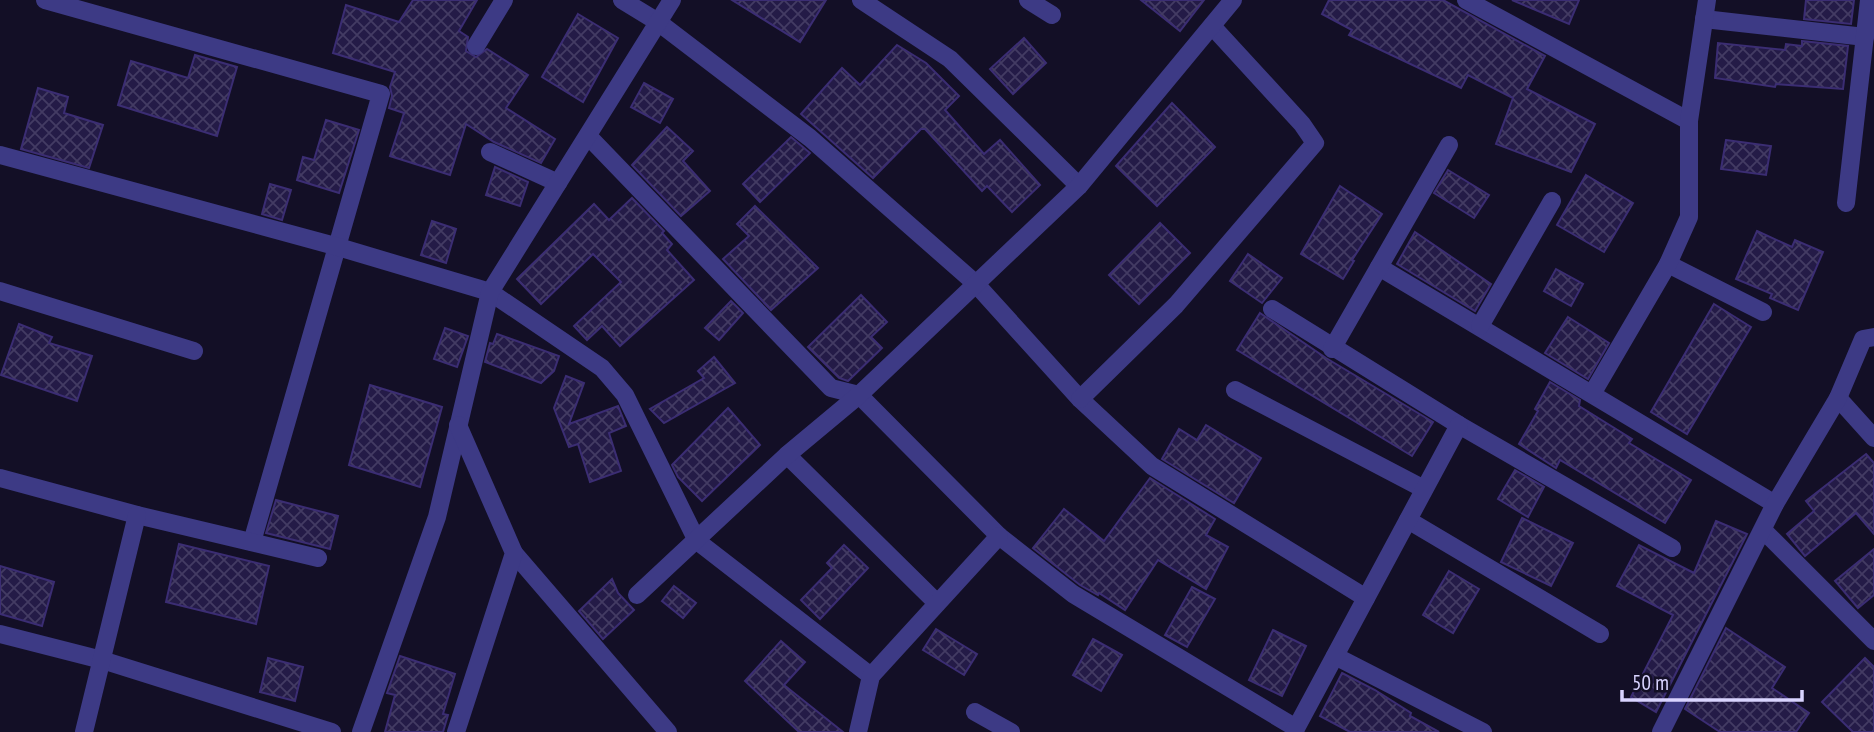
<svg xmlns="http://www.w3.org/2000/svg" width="1874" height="732" viewBox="0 0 1874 732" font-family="'PT Sans Narrow',sans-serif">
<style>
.building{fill:url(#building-cross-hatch);stroke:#3b2d73;stroke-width:2}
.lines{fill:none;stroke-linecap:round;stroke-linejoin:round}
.minor{stroke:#3d3a85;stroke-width:18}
</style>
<defs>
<pattern id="building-cross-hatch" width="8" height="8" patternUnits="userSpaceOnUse" patternTransform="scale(1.75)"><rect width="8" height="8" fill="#241b47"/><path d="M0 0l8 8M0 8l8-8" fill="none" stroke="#433b63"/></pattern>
</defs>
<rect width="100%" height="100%" fill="#130f26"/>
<g class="building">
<path d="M413 0H477L459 31 468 37 466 51 476 57 487 49 528 75 506 108 555 139 541 163 494 142 466 124 450 175 390 156 404 113 389 108 392 96 390 87 395 72 333 53 346 5 399 22Z"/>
<path d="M732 0H826L800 42Z"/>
<path d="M1141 0H1204L1180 31Z"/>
<path d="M1329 0H1443L1545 56 1527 89 1595 124 1571 172 1496 144 1513 98 1468 75 1461 88 1349 35 1352 30 1322 14Z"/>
<path d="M1512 0H1579L1569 24Z"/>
<path d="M1806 0H1854L1851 24 1804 19Z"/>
<path d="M578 14 618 38 583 102 542 77Z"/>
<path d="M1024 38 1046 63 1013 94 990 69Z"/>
<path d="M1802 41 1848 46 1843 89 1776 84 1775 87 1715 78 1718 43 1785 50 1786 44 1802 46Z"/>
<path d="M897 45 926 63 959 96 945 110 984 154 1000 140 1040 185 1012 212 987 186 982 191 925 129H921L873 178 801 114 842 68 860 85Z"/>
<path d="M195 55 237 67 217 136 118 105 131 61 188 78Z"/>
<path d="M644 83 673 99 660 123 631 107Z"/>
<path d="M38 88 68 97 64 113 103 125 89 168 21 149Z"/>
<path d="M1172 103 1215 147 1157 206 1116 166Z"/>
<path d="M326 120 359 130 339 193 297 180 303 157 314 160Z"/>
<path d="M667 127 693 151 683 161 710 191 681 216 632 165Z"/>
<path d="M791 137 810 153 760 202 743 184Z"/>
<path d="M1726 140 1771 146 1766 175 1721 169Z"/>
<path d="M495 167 528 182 520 206 486 195Z"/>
<path d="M1448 170 1489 195 1474 218 1434 193Z"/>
<path d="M1586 175 1633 203 1604 252 1557 225Z"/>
<path d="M270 184 291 190 282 220 262 214Z"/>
<path d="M1340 186 1382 214 1352 260 1354 261 1343 279 1301 254Z"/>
<path d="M632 198 664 231 662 233 672 244 667 250 694 280 620 346 602 326 587 340 574 326 621 282 593 254 541 304 517 279 594 204 609 220Z"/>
<path d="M755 206 818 268 771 310 723 259 749 236 737 224Z"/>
<path d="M432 221 456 229 446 263 421 255Z"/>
<path d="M1160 223 1190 253 1139 304 1109 275Z"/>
<path d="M1757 231 1792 247 1795 240 1823 252 1798 310 1770 298 1772 294 1736 279Z"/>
<path d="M1415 232 1491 284 1475 311 1397 264Z"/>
<path d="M1248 254 1282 278 1262 303 1230 281Z"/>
<path d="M1556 269 1583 284 1571 306 1544 291Z"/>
<path d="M861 295 887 322 871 337 882 348 848 381 839 378 808 347Z"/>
<path d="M731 301 743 313 719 340 705 328Z"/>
<path d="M1714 304 1751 327 1687 434 1651 412Z"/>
<path d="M1260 313 1326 358 1433 422 1412 456 1237 350Z"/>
<path d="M1568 317 1609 343 1588 379 1545 353Z"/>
<path d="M19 324 52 337 49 343 92 356 77 401 1 375Z"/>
<path d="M445 328 468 336 457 367 434 359Z"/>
<path d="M497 334 559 356 554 371 541 383 485 362 490 343 493 344Z"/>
<path d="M714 357 735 383 664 423 650 409 704 378 698 371Z"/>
<path d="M566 376 584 383 569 424 618 406 626 426 609 433 621 471 590 482 578 444 569 447 554 408Z"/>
<path d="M1550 382 1580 400 1579 406 1632 439 1629 443 1691 480 1665 523 1560 460 1556 468 1519 444 1538 411 1535 409Z"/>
<path d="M370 385 442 407 420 487 349 465Z"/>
<path d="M728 408 760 445 702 501 678 477 672 465Z"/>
<path d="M1206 425 1261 458 1234 503 1162 459 1179 429 1197 440Z"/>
<path d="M1866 454 1874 463V534L1856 513 1805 556 1787 534 1814 511 1806 501Z"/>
<path d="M1515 470 1544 487 1528 517 1498 499Z"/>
<path d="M1150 478 1215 519 1206 535 1228 547 1206 589 1158 560 1125 610 1099 593 1098 595 1080 585 1033 548 1064 509 1104 541Z"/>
<path d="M276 500 338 516 330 549 266 533Z"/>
<path d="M1522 518 1573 543 1551 586 1501 562Z"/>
<path d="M1716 521 1747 534 1656 712 1631 697 1673 615 1617 586 1639 545 1694 573Z"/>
<path d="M179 544 269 566 256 624 166 602Z"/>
<path d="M844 545 868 568 820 619 801 600 832 568 827 563Z"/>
<path d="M1874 549V595L1858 608 1835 581Z"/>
<path d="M0 566 54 582 42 626 0 614Z"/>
<path d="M1449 571 1479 589 1453 633 1423 615Z"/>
<path d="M612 579 618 593 634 610 603 639 579 611Z"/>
<path d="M674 586 696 603 683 618 662 601Z"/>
<path d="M1192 587 1215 599 1187 647 1165 635Z"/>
<path d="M1726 628 1785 667 1772 688 1809 713 1796 732H1720L1685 709Z"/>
<path d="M936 629 977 654 964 675 923 650Z"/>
<path d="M1273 630 1306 646 1282 696 1249 680Z"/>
<path d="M1093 639 1122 655 1101 691 1073 675Z"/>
<path d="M781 641 805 662 784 685 843 732H799L745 681Z"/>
<path d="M400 656 455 674 443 714 448 715 443 732H385L395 695 387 693Z"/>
<path d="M268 658 303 667 295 701 260 692Z"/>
<path d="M1865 658 1874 667V732H1853L1822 702Z"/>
<path d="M1342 673 1375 690 1411 713 1410 716 1439 732H1350L1320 716Z"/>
</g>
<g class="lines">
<g class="minor">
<path d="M45 0 381 94 252 542"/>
<path d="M622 0 658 22 810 138 975 283 1080 399 1152 466 1366 598"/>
<path d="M861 0 950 59 1079 186"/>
<path d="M1028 0 1052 15"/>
<path d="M1466 0 1689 121"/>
<path d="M1704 19 1865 37"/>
<path d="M476 46 504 0"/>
<path d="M589 137 831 388 859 395 999 536 1073 594 1296 728"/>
<path d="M490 152 558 183"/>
<path d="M0 155 335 246 490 292 602 368 625 395 697 541 871 676"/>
<path d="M1846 203 1869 0"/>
<path d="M1668 264 1763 312"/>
<path d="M1379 267 1775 504"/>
<path d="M0 291 194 351"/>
<path d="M1272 309 1459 425 1672 548"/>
<path d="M1480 326 1552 201"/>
<path d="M1332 349 1449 145"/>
<path d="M1235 390 1424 489"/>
<path d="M1592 394 1668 264 1689 217V121L1707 0"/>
<path d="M1838 398 1874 438"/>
<path d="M1080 399 1176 305 1315 143 1302 124 1212 26"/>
<path d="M787 455 937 603"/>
<path d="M0 478 137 515 318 558"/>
<path d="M1408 520 1600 634"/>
<path d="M1763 530 1874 641"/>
<path d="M514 553 668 732"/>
<path d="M637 595 787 455 859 395 1079 186 1233 0"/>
<path d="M0 634 102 660 332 732"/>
<path d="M1335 656 1483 732"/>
<path d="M975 712 1011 732"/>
<path d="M84 732 137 515"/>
<path d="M361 732 437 517 490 292 672 0"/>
<path d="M456 732 514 553 458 425"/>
<path d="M858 732 871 676 999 536"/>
<path d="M1294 732 1459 425"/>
<path d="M1661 732 1775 504 1838 398 1863 339 1874 337"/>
</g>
</g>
<path d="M1622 690v10h180v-10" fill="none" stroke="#d9d4ff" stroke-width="3.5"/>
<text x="1632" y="690" font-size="21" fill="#d9d4ff" stroke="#130f26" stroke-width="5" paint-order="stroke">50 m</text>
</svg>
